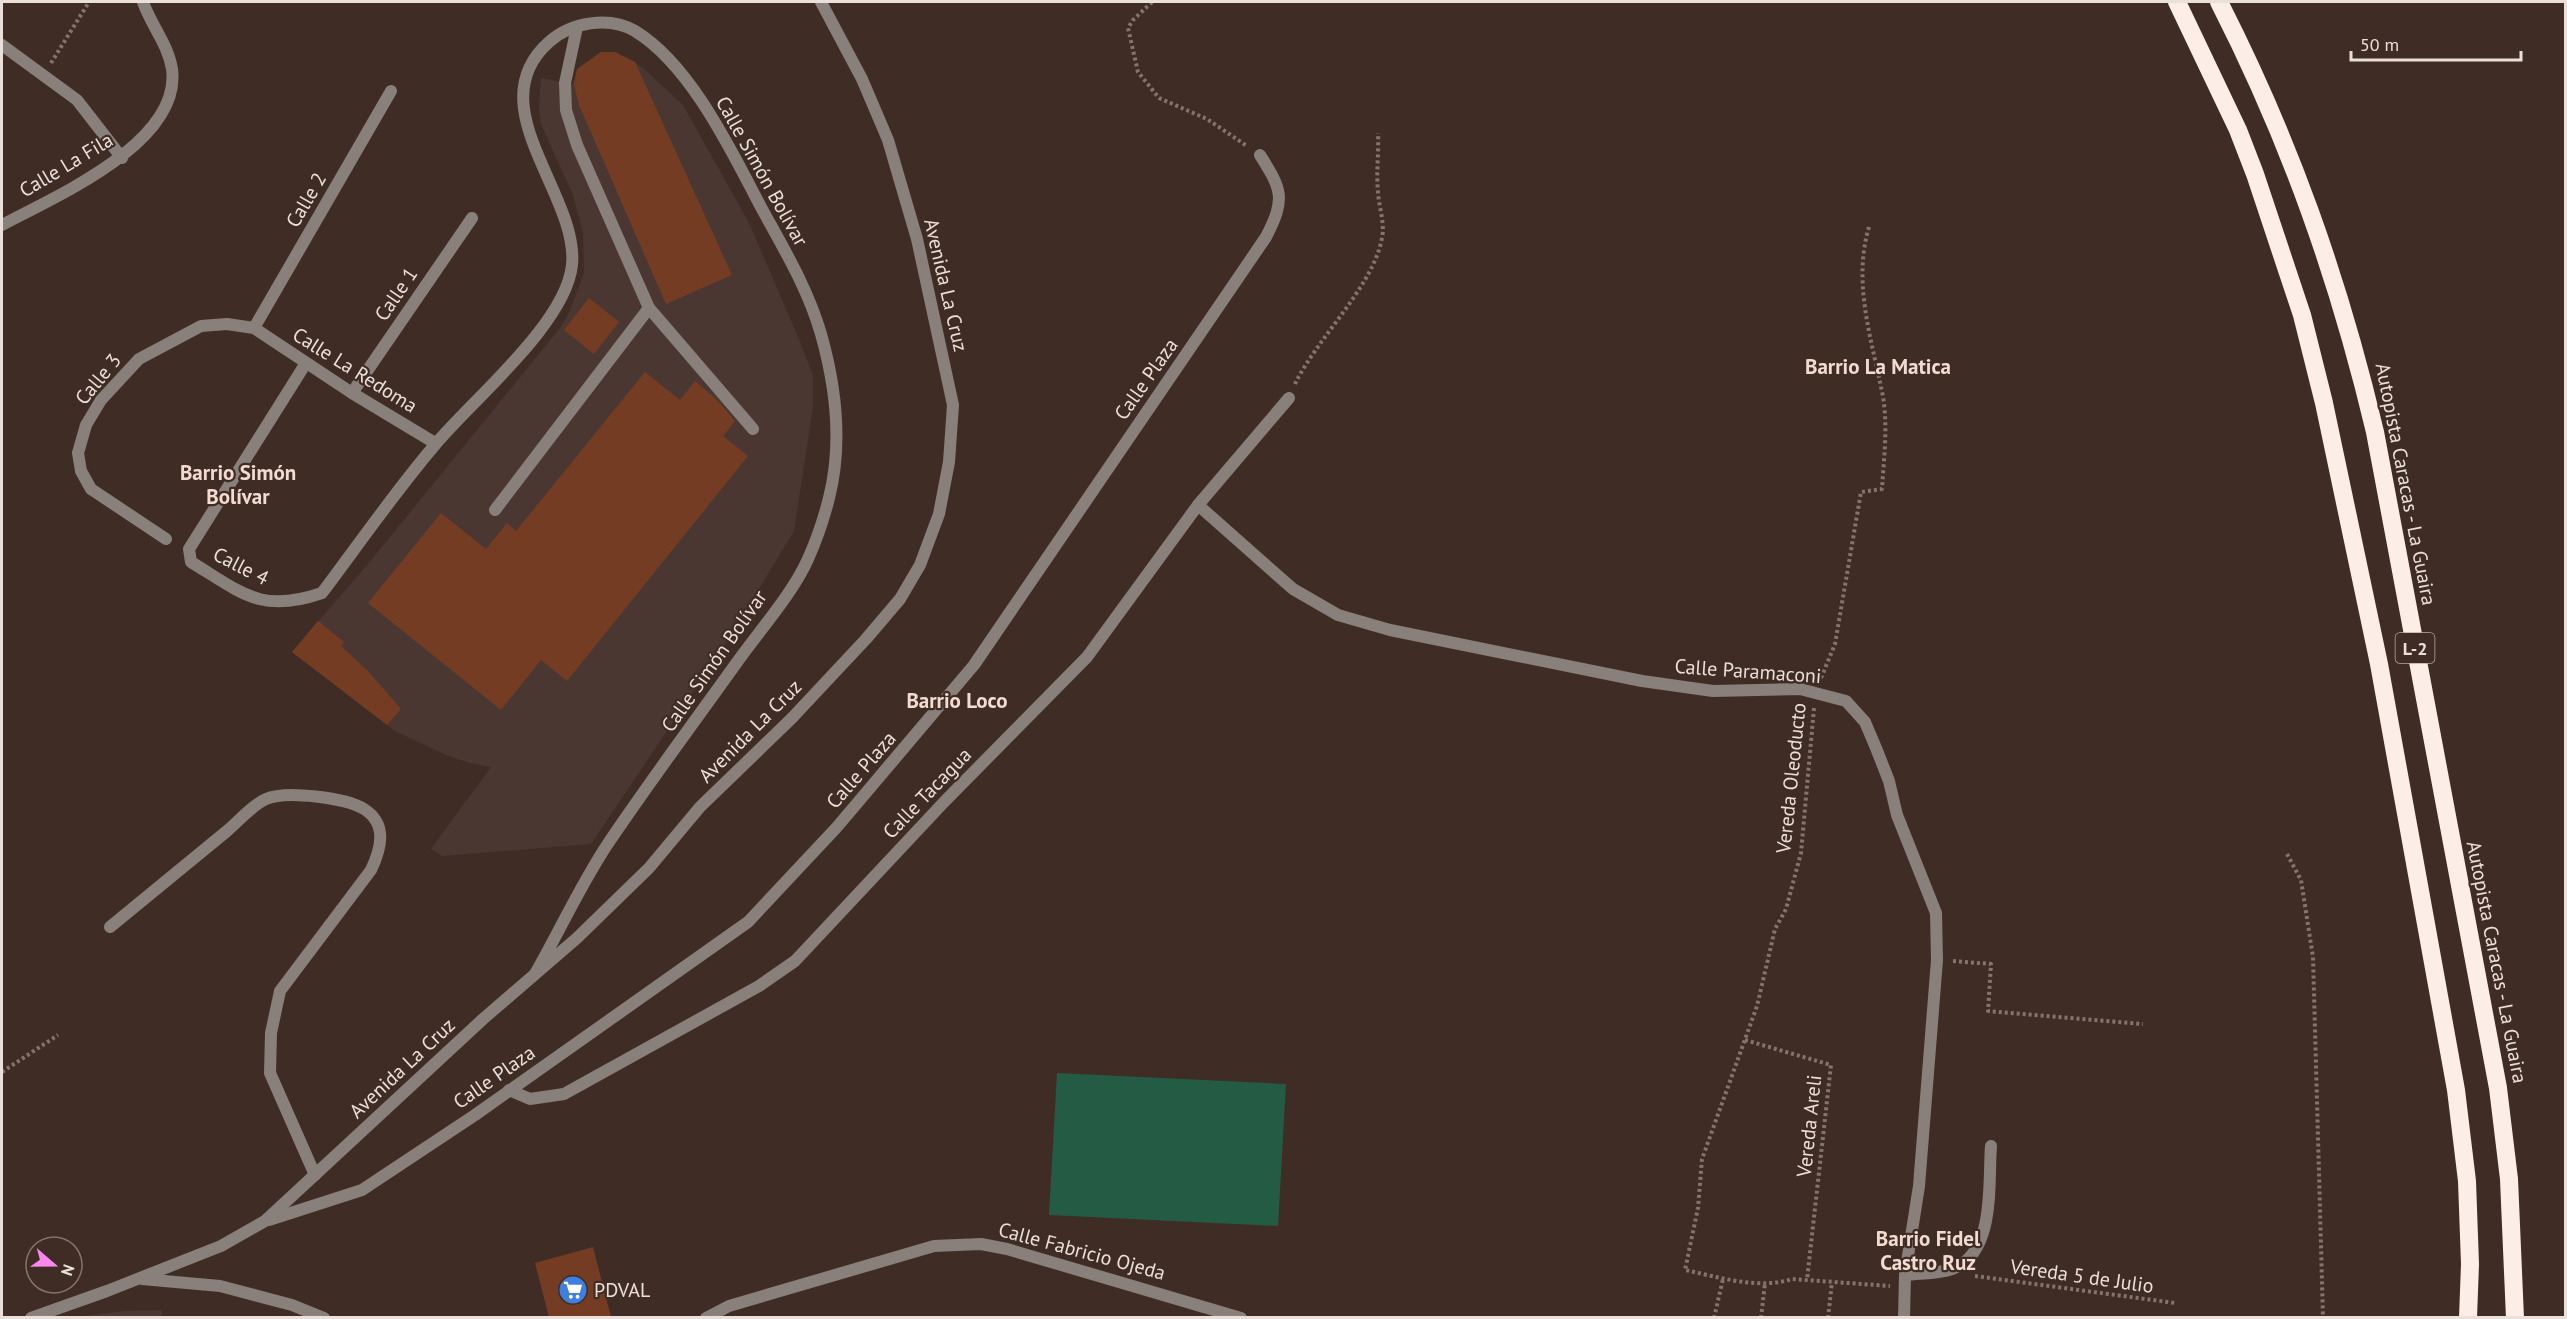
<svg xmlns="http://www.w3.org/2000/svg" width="2567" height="1319" viewBox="0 0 2567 1319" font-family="'PT Sans',sans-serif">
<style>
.industrial{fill:#4b3732}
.green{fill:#245b44}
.building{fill:#743d23}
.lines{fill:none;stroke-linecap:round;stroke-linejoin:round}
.path{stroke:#83746c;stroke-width:4;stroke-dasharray:3 3;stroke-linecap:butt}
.lane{stroke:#897f7b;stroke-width:12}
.street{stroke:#897f7b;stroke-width:12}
.highway{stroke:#fceee7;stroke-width:18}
.labels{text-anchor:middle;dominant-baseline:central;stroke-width:4.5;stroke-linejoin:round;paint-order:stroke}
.shield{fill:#3f2d25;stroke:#b7aaa3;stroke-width:1.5}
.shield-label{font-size:18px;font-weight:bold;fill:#ebdfd9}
.street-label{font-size:20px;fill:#ebdfd9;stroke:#3f2d25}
.poi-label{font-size:20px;fill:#ebdfd9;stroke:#3f2d25;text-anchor:start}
.neighbourhood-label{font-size:21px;font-weight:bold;fill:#f3dbd1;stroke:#3f2d25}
</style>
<rect width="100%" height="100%" fill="#3f2d25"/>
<g class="industrial">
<path d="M601 52 626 57 643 68 683 105 749 223 801 344 813 376V407L794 531 726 643 591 844 442 856 431 849 491 767 470 763 446 755 395 731 292 652 368 564 560 328 569 313 584 273 583 233 573 195 541 124 539 108 541 78 573 84 577 69Z"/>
<path d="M162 1310V1317H75L124 1311Z"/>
</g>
<path class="green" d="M1057 1073 1286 1084 1278 1226 1049 1215Z"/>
<g class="building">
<path d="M601 52H615L635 62 732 275 666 304 579 105 574 84 577 69Z"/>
<path d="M589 298 619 322 594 354 564 330Z"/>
<path d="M645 372 680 400 695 381 716 399 735 421 723 436 748 456 567 681 541 660 501 710 368 603 441 513 486 549 507 523 516 531Z"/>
<path d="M318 621 344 642 341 646 368 671 401 709 387 725 292 652Z"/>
<path d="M593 1247 611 1317H549L535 1263Z"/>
</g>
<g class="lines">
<g class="path">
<path d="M1152 2 1133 20 1128 28 1138 72 1159 98 1207 119 1247 146"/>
<path d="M51 63 89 2"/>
<path d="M1295 384C1317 338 1373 287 1382 238 1385 222 1379 208 1378 192 1376 173 1379 152 1378 133"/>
<path d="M1821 678 1835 644 1861 492 1882 489C1884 455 1889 420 1881 387 1870 334 1853 280 1869 227"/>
<path d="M1814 708 1801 853 1786 909 1775 929 1757 1006 1702 1159 1698 1208 1685 1270C1718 1277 1759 1290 1792 1279L1890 1286"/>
<path d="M2287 854 2301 880 2313 957 2323 1318"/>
<path d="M1953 961 1991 964 1988 1011 2143 1024"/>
<path d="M1745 1040 1831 1065 1807 1280"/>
<path d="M2 1072 58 1035"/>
<path d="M1975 1276 2175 1303"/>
<path d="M1714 1318 1723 1279"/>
<path d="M1761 1318 1765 1283"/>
<path d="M1828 1318 1832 1282"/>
</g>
<g class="lane">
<path d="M577 27 565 83 566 110 577 145 649 308 753 429"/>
<path d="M495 510 649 308"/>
<path d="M110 927C149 895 188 863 227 831 239 821 252 805 266 799 286 790 346 798 364 809 388 824 381 849 371 870L280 991 271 1033 270 1073 315 1175"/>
</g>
<g class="street">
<path d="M2 45 77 100 122 158"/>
<path d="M2 225C54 197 182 143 172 69 168 44 151 25 143 2"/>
<path d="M254 328 391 91"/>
<path d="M306 363 189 549 191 562C242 593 261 614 322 593 359 544 394 493 434 446 471 401 566 324 572 265 579 194 477 106 549 42 571 22 609 16 635 31 691 65 732 152 762 209 784 249 808 289 821 334 836 387 843 443 829 498 824 518 817 539 808 559 792 595 758 632 735 665 692 725 648 784 607 845 580 886 559 932 535 974"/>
<path d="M352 393 472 218"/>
<path d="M1198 505 1293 589 1338 615 1390 630 1642 681 1713 691 1800 689 1846 701 1865 722 1876 748 1889 781 1897 815 1936 913 1937 960 1919 1186 1905 1275 1904 1318"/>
<path d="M166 539 91 489 81 471 78 453 86 425 101 400 139 359 201 326 227 324 254 328 352 393 435 443"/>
<path d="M509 1090 530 1099 564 1094 759 986 795 961 945 801 1087 657 1198 505 1289 398"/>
<path d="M269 1220 362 1190 475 1115 748 922 837 827 974 665 1266 237C1286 198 1282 190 1260 155"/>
<path d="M1905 1275C1920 1273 1938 1274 1952 1269 1996 1253 1988 1184 1991 1146"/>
<path d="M142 1279 220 1286 292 1305 324 1318"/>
<path d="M31 1318 107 1291 221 1246 265 1221 483 1019 577 938 649 868 700 807 792 718 866 639 900 599 920 565 939 514 949 462 953 405 917 239 888 140 862 79 821 2"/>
<path d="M706 1318 729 1306 934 1246 981 1244 1007 1249 1241 1318"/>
</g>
<g class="highway">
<path d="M2177 2 2238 130 2255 174 2302 315 2324 403 2379 664 2456 1090 2467 1181 2470 1264 2468 1318"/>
<path d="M2219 2C2290 141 2339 280 2375 432L2498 1088 2509 1179 2515 1318"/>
</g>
</g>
<defs>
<g id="supermarket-disc" transform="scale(1.5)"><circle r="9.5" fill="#3f7fe0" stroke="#3f2d25"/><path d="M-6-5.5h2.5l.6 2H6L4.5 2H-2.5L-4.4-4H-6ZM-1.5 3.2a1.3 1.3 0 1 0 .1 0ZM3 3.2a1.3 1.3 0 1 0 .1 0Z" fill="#fff"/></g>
</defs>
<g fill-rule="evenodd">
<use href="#supermarket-disc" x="573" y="1290"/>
</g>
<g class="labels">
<rect class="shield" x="2395.5" y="633" width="39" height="30" rx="4.5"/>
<g class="shield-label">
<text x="2415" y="648">L-2</text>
</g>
<g class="street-label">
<text transform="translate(66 165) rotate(-31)">Calle La Fila</text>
<text transform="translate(762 171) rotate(61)">Calle Simón Bolívar</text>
<text transform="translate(306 200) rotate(-60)">Calle 2</text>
<text transform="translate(946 285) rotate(77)">Avenida La Cruz</text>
<text transform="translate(396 294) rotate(-56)">Calle 1</text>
<text transform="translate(355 370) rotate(32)">Calle La Redoma</text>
<text transform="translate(98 379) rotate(-51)">Calle 3</text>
<text transform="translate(1146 379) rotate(-55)">Calle Plaza</text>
<text transform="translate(2406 484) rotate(79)">Autopista Caracas - La Guaira</text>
<text transform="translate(241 566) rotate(27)">Calle 4</text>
<text transform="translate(714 661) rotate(-55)">Calle Simón Bolívar</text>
<text transform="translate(1748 671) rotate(4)">Calle Paramaconi</text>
<text transform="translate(750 731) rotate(-45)">Avenida La Cruz</text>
<text transform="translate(861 770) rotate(-49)">Calle Plaza</text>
<text transform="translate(1791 778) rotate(-84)">Vereda Oleoducto</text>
<text transform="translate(927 793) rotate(-46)">Calle Tacagua</text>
<text transform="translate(2497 962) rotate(79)">Autopista Caracas - La Guaira</text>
<text transform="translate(402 1068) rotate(-43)">Avenida La Cruz</text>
<text transform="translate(494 1077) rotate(-35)">Calle Plaza</text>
<text transform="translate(1809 1126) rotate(-84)">Vereda Areli</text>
<text transform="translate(1082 1251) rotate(15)">Calle Fabricio Ojeda</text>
<text transform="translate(2082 1276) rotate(8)">Vereda 5 de Julio</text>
</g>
<g class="poi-label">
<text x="594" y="1290">PDVAL</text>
</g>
<g class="neighbourhood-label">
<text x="1878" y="366">Barrio La Matica</text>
<text x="238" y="472">Barrio Simón<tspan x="238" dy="24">Bolívar</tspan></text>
<text x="957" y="700">Barrio Loco</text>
<text x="1928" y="1238">Barrio Fidel<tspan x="1928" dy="24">Castro Ruz</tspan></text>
</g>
</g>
<rect width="2567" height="1319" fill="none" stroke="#ebdfd9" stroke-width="6"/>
<g transform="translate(54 1265) rotate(110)"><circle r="28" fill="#3f2d25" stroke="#84746d" stroke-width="1.5"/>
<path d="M0-4.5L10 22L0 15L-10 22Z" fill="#f788ec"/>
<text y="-9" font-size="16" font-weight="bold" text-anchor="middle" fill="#ebdfd9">N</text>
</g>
<path d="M2351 51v9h170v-9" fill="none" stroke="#ebdfd9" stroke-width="3"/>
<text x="2360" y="51" font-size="18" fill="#ebdfd9" stroke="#3f2d25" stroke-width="4.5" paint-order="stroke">50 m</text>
</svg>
